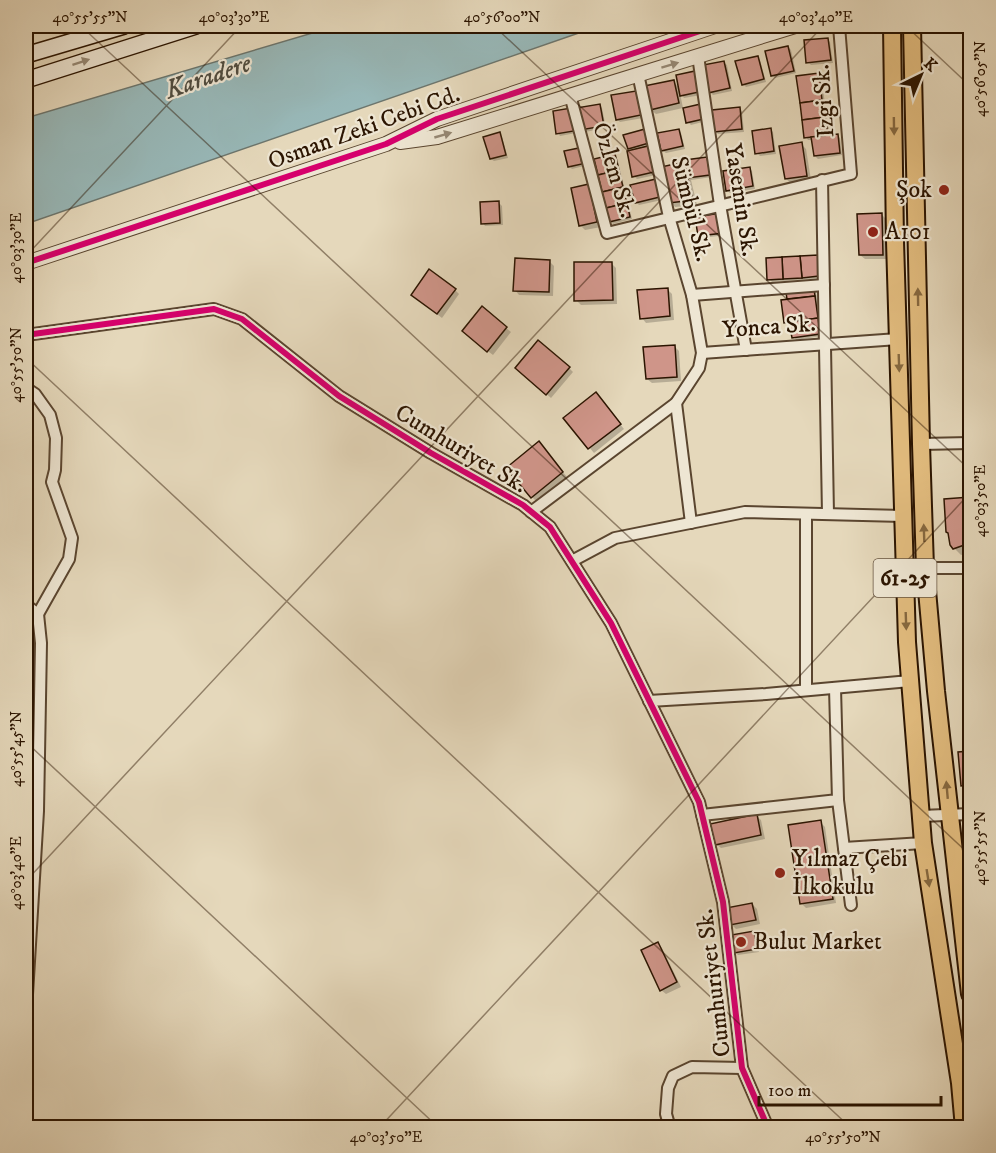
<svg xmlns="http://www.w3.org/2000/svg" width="996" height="1153" viewBox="0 0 996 1153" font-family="'IM FELL DW Pica',serif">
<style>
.water{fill:#98b8b8;stroke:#6c766e;stroke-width:1.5}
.shadow{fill:#0003}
.building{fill:#cf9589;stroke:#2b1400;stroke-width:1.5}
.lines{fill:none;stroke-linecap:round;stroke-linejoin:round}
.minor-casing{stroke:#5a452f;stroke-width:14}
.tertiary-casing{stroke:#5a452f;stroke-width:16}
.secondary-casing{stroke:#2b1400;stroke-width:18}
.primary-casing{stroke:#2b1400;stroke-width:20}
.minor{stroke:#eee6d3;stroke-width:10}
.tertiary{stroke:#eee6d3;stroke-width:14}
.secondary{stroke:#eee6d3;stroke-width:15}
.primary{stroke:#e2bc7e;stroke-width:16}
.cycleway-casing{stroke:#eee6d3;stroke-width:10}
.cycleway{stroke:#d6006c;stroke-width:6}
.oneway{fill:#968874}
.oneway2{fill:#86683f}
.ticks{fill:none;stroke:#2b1400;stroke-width:1.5;stroke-opacity:0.45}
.poi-dot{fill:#8f2418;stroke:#eee6d3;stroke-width:2}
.labels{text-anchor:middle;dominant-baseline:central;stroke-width:4.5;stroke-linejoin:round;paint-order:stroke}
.shield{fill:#eee6d3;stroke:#66533f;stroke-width:1.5}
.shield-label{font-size:22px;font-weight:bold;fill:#2b1400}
.street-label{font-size:24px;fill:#2b1400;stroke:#eee6d3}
.poi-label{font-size:24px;fill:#2b1400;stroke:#eee6d3;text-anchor:start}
.water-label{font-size:26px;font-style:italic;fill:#514d40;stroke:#eee6d3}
.neatline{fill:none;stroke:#2b1400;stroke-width:2}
.ticks-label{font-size:15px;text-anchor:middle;fill:#2b1400}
</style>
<rect width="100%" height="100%" fill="#e5d8bb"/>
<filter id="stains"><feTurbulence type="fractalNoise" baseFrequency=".00333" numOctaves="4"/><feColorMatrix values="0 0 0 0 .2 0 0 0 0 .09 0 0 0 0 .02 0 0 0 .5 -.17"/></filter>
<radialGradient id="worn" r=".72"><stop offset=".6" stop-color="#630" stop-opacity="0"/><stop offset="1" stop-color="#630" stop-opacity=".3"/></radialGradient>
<path class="water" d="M336 26H599L26 224V118Z"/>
<g class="shadow">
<path d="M827 39 830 42 833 63 811 65 808 62Z"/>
<path d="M788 47 791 50 796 73 775 78 772 75Z"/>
<path d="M757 57 760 60 766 82 746 87 743 84Z"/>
<path d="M724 63 727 65 732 91 713 95 710 92Z"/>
<path d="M819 75 821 77 830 136 837 135 840 138 842 155 818 159 815 156 813 140H808L806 137Z"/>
<path d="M678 76 701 95 684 98 680 93 683 108 656 114 651 110 673 81 680 88Z"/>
<path d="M636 92 639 95 643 118 620 122 617 119Z"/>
<path d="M599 105 602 108 606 128 585 132 578 110Z"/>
<path d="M685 109 710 120 691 125 688 122Z"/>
<path d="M739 109 742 111 744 132 718 134 715 131Z"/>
<path d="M570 110 576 133 560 136 558 133Z"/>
<path d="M770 129 773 132 776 154 760 156 757 153Z"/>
<path d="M645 130 651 145 647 147 651 151 656 175 637 179 634 176 632 152 629 148Z"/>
<path d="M678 130 681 133 685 149 666 153 663 151 659 135Z"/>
<path d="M499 134 502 137 508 158 494 161 491 159Z"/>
<path d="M801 144 806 149 811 180 791 183 786 179Z"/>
<path d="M578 149 581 152 584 166 572 169 569 166Z"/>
<path d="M614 155 617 158 632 219 613 224 610 221Z"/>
<path d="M707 159 709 162 712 177 691 180 697 205 675 207 671 202 684 163 688 167Z"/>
<path d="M749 168 752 171 755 189 730 193 727 190Z"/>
<path d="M656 180 662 200 639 205 636 202Z"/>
<path d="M589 186 601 227 585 230 580 225Z"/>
<path d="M499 203 502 206 503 225 485 226 483 223Z"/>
<path d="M881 214 886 219 887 259H865L860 255Z"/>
<path d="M724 218 726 235 702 238 699 236Z"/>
<path d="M817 256 820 259 822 278 772 282 769 279Z"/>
<path d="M550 262 554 266 553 296 519 295 515 290Z"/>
<path d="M611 263 616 268 617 304 581 305 576 300Z"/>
<path d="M815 287 822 323V336L796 340 790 327 785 322 790 301 788 299Z"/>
<path d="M667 289 672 294 674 320 646 323 642 318Z"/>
<path d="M455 290 459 294 442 318 417 299Z"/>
<path d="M482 308 511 332 493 355 468 336Z"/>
<path d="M674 346 679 351 681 381 652 383 647 379Z"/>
<path d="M569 368 573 372 551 398 521 372Z"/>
<path d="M600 399 624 429 594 453 565 418Z"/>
<path d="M543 448 567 477 536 501 532 497Z"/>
<path d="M970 499V552L961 555 954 548 945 501Z"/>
<path d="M970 752V786L964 787 959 753Z"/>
<path d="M756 816 761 820 765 839 721 848 716 844Z"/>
<path d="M820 822 825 827 836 903 806 908 801 903Z"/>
<path d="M752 904 757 909 760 924 736 929 731 924Z"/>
<path d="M754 933 757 936 759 952 738 955 735 952Z"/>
<path d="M658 943 662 948 681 987 666 994 661 990Z"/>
</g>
<g class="building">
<path d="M828 38 831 60 806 63 804 40Z"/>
<path d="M788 46 794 71 771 76 765 51Z"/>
<path d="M758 56 764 79 742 85 735 61Z"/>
<path d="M724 61 730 88 708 93 703 65Z"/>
<path d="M695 71 699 92 680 96 676 75Z"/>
<path d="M819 73 822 100 800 103 796 76Z"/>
<path d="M674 80 679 103 650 110 644 86Z"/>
<path d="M636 91 641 115 616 120 611 95Z"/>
<path d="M822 100 825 117 802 120 800 103Z"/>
<path d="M705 103 708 118 686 123 683 108Z"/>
<path d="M600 104 604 126 580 130 576 108Z"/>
<path d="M740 107 742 129 714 132 712 110Z"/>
<path d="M571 108 574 131 556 134 553 111Z"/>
<path d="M825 117 828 135 804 138 802 120Z"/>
<path d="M771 128 774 151 755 154 752 131Z"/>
<path d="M645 129 649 143 628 149 623 135Z"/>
<path d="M679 129 683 146 661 151 657 133Z"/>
<path d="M500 132 506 155 490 159 483 137Z"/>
<path d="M838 134 840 153 814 156 811 137Z"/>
<path d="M802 142 807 176 785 179 779 146Z"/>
<path d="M648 146 654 172 632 177 627 151Z"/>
<path d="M579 148 582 164 568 167 564 151Z"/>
<path d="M615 154 619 170 598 175 594 159Z"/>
<path d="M707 157 710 175 687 178 685 160Z"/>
<path d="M684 162 693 200 669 203 661 167Z"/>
<path d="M750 167 753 186 726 191 723 171Z"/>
<path d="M619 170 623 187 602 192 598 175Z"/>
<path d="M656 179 660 197 635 203 630 185Z"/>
<path d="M589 184 597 222 579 226 571 188Z"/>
<path d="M623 187 627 203 606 208 602 192Z"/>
<path d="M499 201 500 223 481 224 480 202Z"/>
<path d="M627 203 630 217 609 222 606 208Z"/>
<path d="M721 213 724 233 698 236 695 217Z"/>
<path d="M882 213 883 255H859L857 214Z"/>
<path d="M818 255 819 276 802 278 800 256Z"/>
<path d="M800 256 802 278 783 279 782 257Z"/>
<path d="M782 257 783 279 767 280 766 258Z"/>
<path d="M515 258 550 260 549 292 513 291Z"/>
<path d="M574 262H612L613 300 574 301Z"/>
<path d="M429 269 456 289 437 314 411 295Z"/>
<path d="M813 283 815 296 787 299 785 286Z"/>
<path d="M668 288 670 316 640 319 637 290Z"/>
<path d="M815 296 818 318 784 323 781 300Z"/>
<path d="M482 306 507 327 487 352 462 331Z"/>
<path d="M818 318 820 334 792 338 789 322Z"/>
<path d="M538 340 570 367 546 395 515 368Z"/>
<path d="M675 345 677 377 646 379 643 347Z"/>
<path d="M596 392 621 424 588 449 563 418Z"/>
<path d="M539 441 563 472 531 498 506 468Z"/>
<path d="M970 497V543L953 549 950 545 948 533 946 532 944 499Z"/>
<path d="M970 751V785L961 786 958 752Z"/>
<path d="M757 814 761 835 715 845 710 824Z"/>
<path d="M821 820 833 899 800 904 788 825Z"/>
<path d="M752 903 756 920 730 925 726 908Z"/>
<path d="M754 931 757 949 734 953 731 935Z"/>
<path d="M658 942 677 982 660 991 641 950Z"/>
</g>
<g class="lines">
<g class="minor-casing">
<g id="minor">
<path d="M698 56 720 205 746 350"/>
<path d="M570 95 607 233 851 174 839 26"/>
<path d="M822 180 828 514"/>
<path d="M692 295 824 285"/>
<path d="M26 335 214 309 242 319 339 396 431 453 523 505 550 527 611 623 699 802 723 902 742 1068 768 1128"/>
<path d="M702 353 898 339"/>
<path d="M26 388 35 394 50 415 56 438 55 470 52 482 72 538 69 559 38 614"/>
<path d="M676 403 691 523"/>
<path d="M921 444 970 443"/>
<path d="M531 512 676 403 699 368 702 353 692 295 669 217 638 74"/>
<path d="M806 514V690"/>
<path d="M572 561 615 538 745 512 903 516"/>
<path d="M925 568H970"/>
<path d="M26 605 38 614 41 643 38 811 26 1011"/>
<path d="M649 701 766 694 910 681"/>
<path d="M838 800 851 905"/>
<path d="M702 815 838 800 835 688"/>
<path d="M921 816 970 814"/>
<path d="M844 848 923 843"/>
<path d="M670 1128 666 1114 668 1088 673 1076 692 1067 742 1068"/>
</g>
</g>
<g class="tertiary-casing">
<g id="tertiary">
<path d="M400 142 437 137 795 26"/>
<path d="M26 263 386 144 437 119 715 26"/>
</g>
</g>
<g class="secondary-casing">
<g id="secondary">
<path d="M26 55 124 26"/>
<path d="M26 80 196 26"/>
</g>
</g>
<g class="primary-casing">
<g id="primary">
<path d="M892 26 895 241 907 642 923 843 960 1083 964 1128"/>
<path d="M912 26 921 444 925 568 936 691 970 994"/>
</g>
</g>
<use href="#minor" class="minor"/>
<use href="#tertiary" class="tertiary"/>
<use href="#secondary" class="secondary"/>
<use href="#primary" class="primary"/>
<g class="cycleway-casing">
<g id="cycleway">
<path d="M26 263 386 144 437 119 715 26"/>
<path d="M26 335 214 309 242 319 339 396 431 453 523 505 550 527 611 623 699 802 723 902 742 1068 768 1128"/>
</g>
</g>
<use href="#cycleway" class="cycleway"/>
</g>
<defs><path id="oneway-solid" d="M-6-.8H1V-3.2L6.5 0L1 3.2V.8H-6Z" transform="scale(1.5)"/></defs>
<g class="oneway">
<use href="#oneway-solid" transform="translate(81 62) rotate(-18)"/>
<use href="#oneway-solid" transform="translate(670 65) rotate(-17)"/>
<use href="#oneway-solid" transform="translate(443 135) rotate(-16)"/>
</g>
<g class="oneway2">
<use href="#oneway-solid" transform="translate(894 126) rotate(89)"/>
<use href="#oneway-solid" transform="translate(918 297) rotate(-91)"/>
<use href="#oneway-solid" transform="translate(899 363) rotate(88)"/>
<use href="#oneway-solid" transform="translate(924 533) rotate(-92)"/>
<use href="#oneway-solid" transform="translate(906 621) rotate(88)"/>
<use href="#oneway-solid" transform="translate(947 790) rotate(-95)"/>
<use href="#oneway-solid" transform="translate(928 878) rotate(81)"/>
</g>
<path class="ticks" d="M81 26 970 855M494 26 970 470M906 26 970 86M26 256 241 26M26 358 851 1128M26 742 439 1128M26 881 823 26M26 1126 27 1128M379 1128 970 493M962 1128 970 1118"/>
<g class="poi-dot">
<circle cx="944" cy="190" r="6"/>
<circle cx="873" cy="232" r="6"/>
<circle cx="780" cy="873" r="6"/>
<circle cx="741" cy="942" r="6"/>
</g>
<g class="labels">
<rect class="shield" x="873.5" y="559" width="63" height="38" rx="4.5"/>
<g class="shield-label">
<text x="905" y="578">61-25</text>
</g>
<g class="street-label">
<text transform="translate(824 101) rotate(-94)">Izgi Sk.</text>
<text transform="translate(364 128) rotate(-20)">Osman Zeki Cebi Cd.</text>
<text transform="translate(614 170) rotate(73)">Özlem Sk.</text>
<text transform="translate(741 200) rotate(81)">Yasemin Sk.</text>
<text transform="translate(691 209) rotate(76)">Sümbül Sk.</text>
<text transform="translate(769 327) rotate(-4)">Yonca Sk.</text>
<text transform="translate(461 449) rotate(31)">Cumhuriyet Sk.</text>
<text transform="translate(714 983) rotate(-97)">Cumhuriyet Sk.</text>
</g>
<g class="poi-label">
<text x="932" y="190" text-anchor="end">Şok</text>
<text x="885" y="232">A101</text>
<text x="792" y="859">Yılmaz Çebi<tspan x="792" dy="28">İlkokulu</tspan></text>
<text x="753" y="942">Bulut Market</text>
</g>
<g class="water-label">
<text transform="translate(208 77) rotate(-19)">Karadere</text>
</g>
</g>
<rect width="996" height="1153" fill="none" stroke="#e5d8bb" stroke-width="66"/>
<g transform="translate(921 75) rotate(43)" stroke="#eee6d3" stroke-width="4.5" paint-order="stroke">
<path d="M0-4.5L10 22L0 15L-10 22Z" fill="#2b1400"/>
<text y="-9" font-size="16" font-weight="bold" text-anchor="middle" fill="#2b1400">K</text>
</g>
<path d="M759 1096v9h182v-9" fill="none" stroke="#2b1400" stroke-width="3"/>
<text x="768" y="1096" font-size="18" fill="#2b1400" stroke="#eee6d3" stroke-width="4.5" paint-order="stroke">100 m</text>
<rect x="33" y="33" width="930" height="1087" class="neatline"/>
<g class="ticks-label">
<text x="90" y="22">40°55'55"N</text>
<text x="234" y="22">40°03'30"E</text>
<text x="502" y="22">40°56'00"N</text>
<text x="816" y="22">40°03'40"E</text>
<text transform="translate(980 79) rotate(-90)" y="5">40°56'05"N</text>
<text transform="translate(16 248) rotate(-90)" y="5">40°03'30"E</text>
<text transform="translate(16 365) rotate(-90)" y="5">40°55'50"N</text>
<text transform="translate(980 501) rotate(-90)" y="5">40°03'50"E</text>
<text transform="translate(16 749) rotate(-90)" y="5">40°55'45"N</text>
<text transform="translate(980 848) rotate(-90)" y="5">40°55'55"N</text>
<text transform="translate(16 873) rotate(-90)" y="5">40°03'40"E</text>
<text x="386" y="1142">40°03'50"E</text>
<text x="843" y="1142">40°55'50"N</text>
</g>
<rect width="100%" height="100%" filter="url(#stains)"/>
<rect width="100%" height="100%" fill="url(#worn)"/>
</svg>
